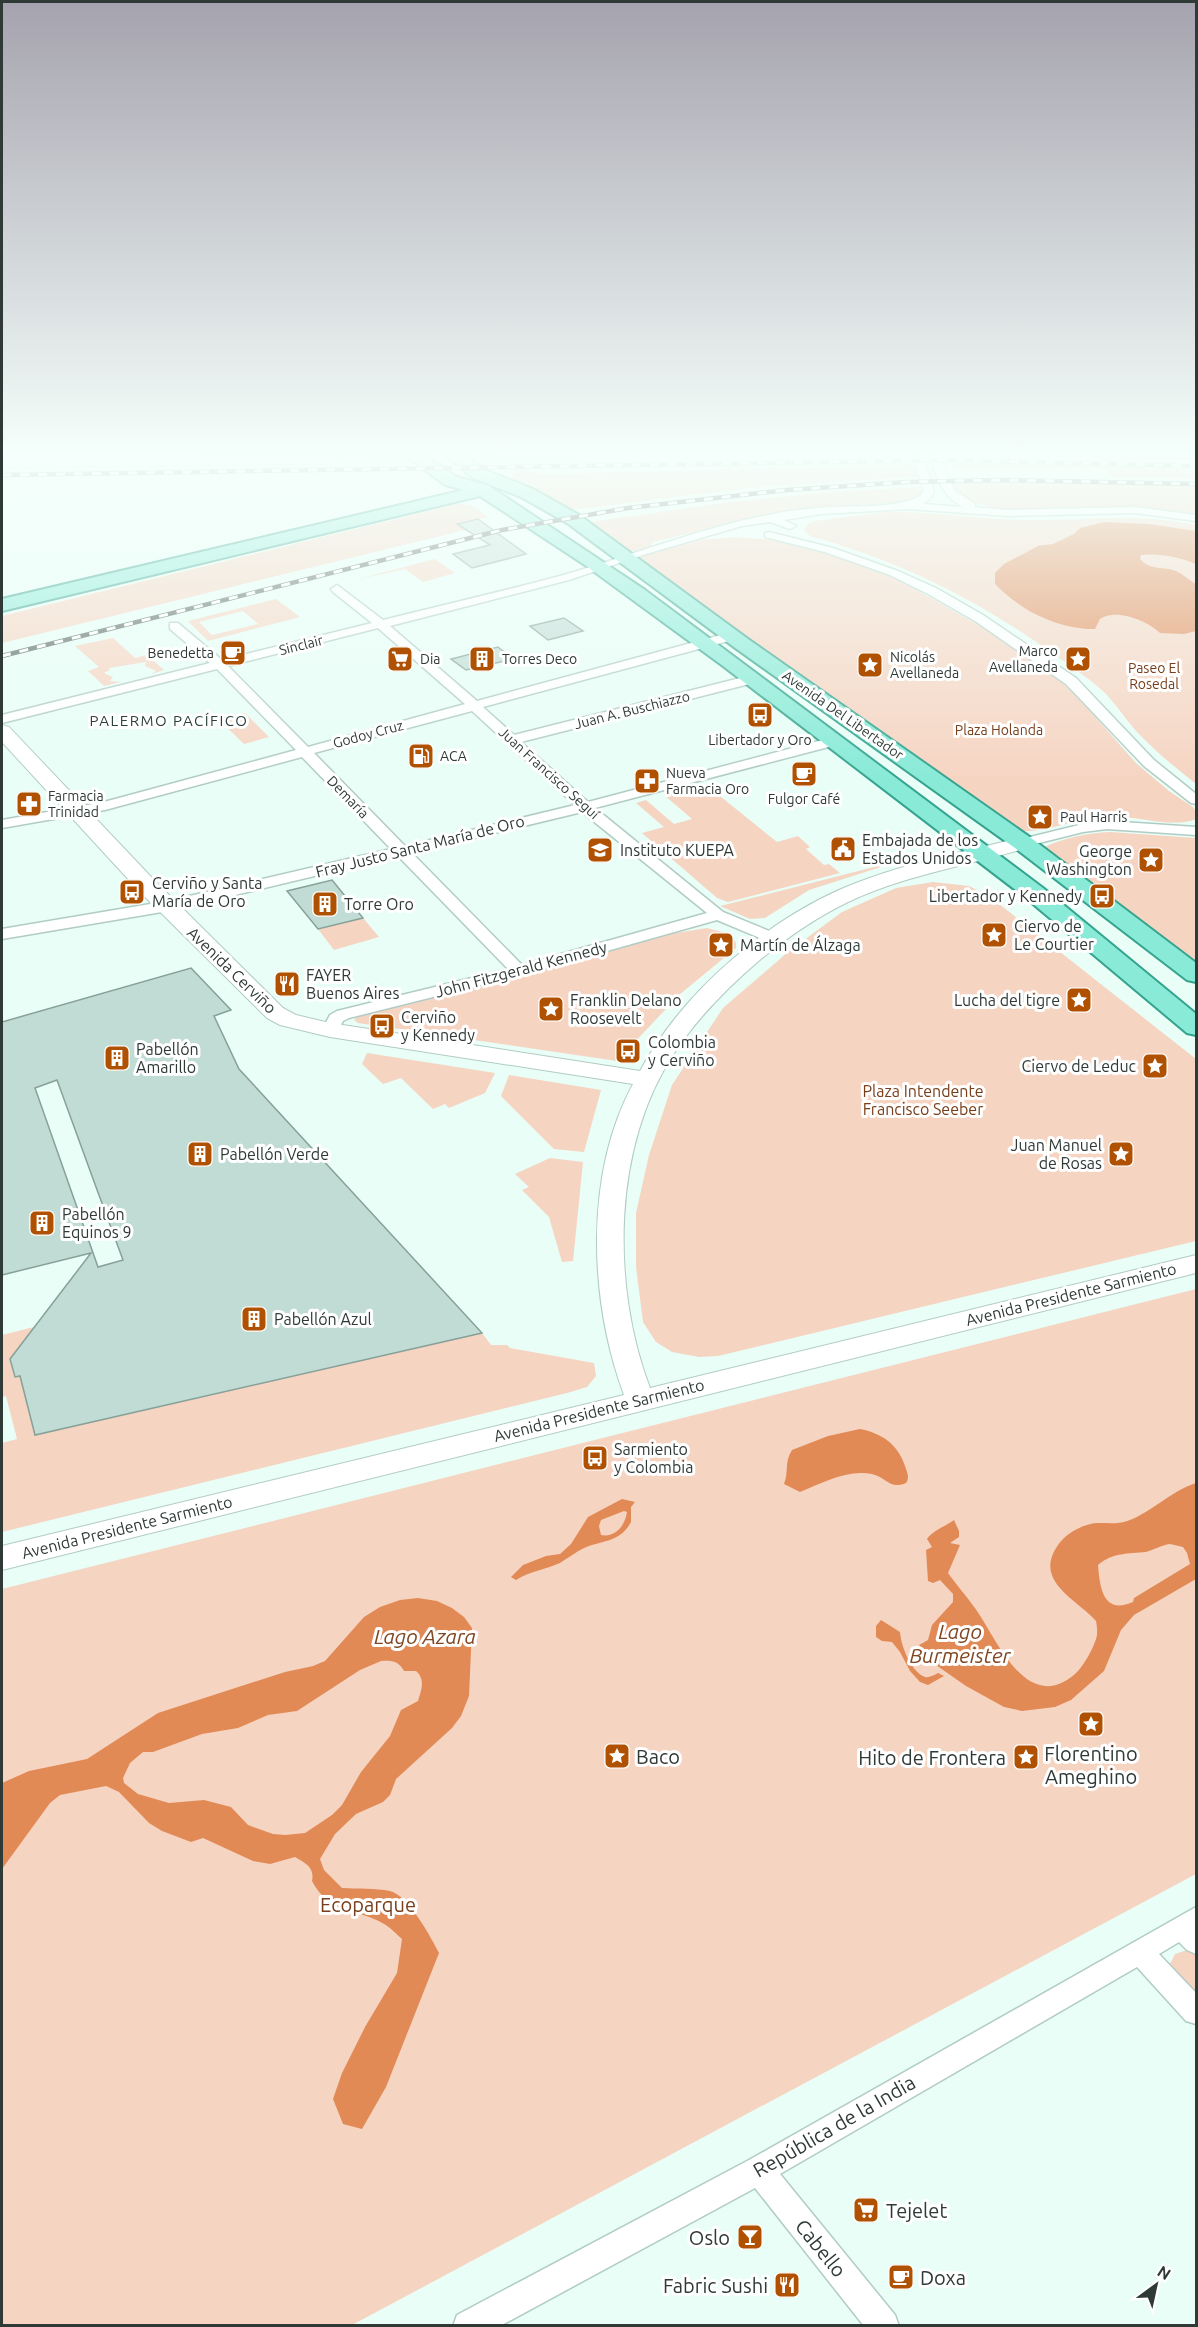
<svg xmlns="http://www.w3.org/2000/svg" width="1198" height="2327" viewBox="0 0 1198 2327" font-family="Ubuntu,sans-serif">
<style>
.green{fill:#f6d4c2;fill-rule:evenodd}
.water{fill:#e28a56;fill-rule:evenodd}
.building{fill:#c1dcd5;stroke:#87a199;stroke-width:1.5;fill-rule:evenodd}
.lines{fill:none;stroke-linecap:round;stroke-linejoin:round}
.minor-casing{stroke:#b1ccc4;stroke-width:3}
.secondary-casing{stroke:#b1ccc4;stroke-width:2}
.primary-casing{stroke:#35a38e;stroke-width:4}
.minor{fill:#fff;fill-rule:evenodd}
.secondary{fill:#fff;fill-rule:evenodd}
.primary{fill:#88ead7;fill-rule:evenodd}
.rail-casing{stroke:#5a6863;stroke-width:4.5}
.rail{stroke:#fff;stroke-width:3;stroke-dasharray:9;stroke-linecap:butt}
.labels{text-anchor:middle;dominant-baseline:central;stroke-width:6;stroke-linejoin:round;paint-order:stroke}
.far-street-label{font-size:14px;fill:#2f3a36;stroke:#fff}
.far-poi-label{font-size:14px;fill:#2f3a36;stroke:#fff;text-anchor:start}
.far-park-label{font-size:14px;fill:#783e19;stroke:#fff}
.far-neighbourhood-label{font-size:15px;letter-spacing:1.5px;fill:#2b423c;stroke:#fff}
.poi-label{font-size:16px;fill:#2f3a36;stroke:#fff;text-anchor:start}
.street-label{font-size:16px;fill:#2f3a36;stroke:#fff}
.park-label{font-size:16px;fill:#783e19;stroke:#fff}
.near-poi-label{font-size:20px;fill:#2f3a36;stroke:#fff;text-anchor:start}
.near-park-label{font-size:20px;fill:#783e19;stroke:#fff}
.near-street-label{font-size:20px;fill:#2f3a36;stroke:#fff}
.near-water-label{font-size:21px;font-style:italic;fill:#814622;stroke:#fff}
</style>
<rect width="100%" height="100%" fill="#e8fef7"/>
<g class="green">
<path d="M992 456H1196V461Z"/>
<path d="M912 461 918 477 755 487 565 511 513 480 512 470 529 469 538 474 901 465Z"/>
<path d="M949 462 1196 468V479L1111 477 1106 468H953Z"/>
<path d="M1079 482 1196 486V513L1125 506 1024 510 993 508 958 497 948 483Z"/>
<path d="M921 487 922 496 908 503 865 504 757 517 653 542 651 547 628 552 583 523 730 502 830 492Z"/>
<path d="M457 504 471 505 488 517 458 524 465 530 2 643V616Z"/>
<path d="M886 512C932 511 977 519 1023 520 1082 521 1137 513 1196 525V784C1176 768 1156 752 1138 733 1126 720 1116 704 1103 691 1087 677 1069 665 1052 653 978 600 898 560 810 536L804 530 808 524 815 521Z"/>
<path d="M734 537 787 541 855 562 899 580 987 630 1050 672 1075 694 1136 763 1169 791 1193 807 1196 812V819C1174 829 1133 815 1107 816 1076 817 1036 839 1006 828L636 558 701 540Z"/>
<path d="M435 559 455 573 423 582 405 569 354 580Z"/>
<path d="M276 599 300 617 208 641 188 621ZM243 611 258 624 212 635 199 622Z"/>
<path d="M113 638 135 658 147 655 164 670 151 674 156 671 145 666 146 662 109 668 110 670 104 673 113 677 110 681 121 682 104 686 88 671 99 667 75 646Z"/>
<path d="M245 713 269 737 244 744 219 720Z"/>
<path d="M705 784 777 842 798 836 810 847 806 849 824 865 829 864 840 873 728 902 717 898 642 833 664 827 636 803 646 800 674 824 692 819 664 795Z"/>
<path d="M1110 832 1196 838V970L1043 851 1044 847C1065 838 1087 833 1110 832Z"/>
<path d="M906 859 809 890 765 918 750 919 720 906Z"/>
<path d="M933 882 969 886 989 896 1196 1059V1241L718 1356 699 1357 672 1352 656 1342 643 1322 636 1267V1213L649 1155 672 1085 723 1008 788 952 842 912 896 888Z"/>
<path d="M363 918 379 937 334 950 318 929Z"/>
<path d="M707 928 730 934 736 943V948L679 995 617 1061 358 1023 354 1020 357 1017 676 933Z"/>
<path d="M367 1053 495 1073 485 1093 449 1108 445 1104 433 1109 401 1078 383 1084 362 1064Z"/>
<path d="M509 1075 601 1090 584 1152 554 1149 501 1096Z"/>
<path d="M550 1158 583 1162 573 1261 562 1262 549 1217 522 1190 529 1187 515 1174Z"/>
<path d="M1196 1289V1874L352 2325H2V1589Z"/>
<path d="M34 1327 10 1360 15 1377 20 1376 35 1435 482 1333 491 1345H507L510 1348 594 1363 596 1376 587 1387 567 1393 2 1532V1443L17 1439 6 1396 2 1397V1335Z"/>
<path d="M1190 1949 1196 1956V1999L1168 1968 1175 1954Z"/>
</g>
<g class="water">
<path d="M1105 522 1149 524 1196 531V564C1179 557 1160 553 1141 555L1140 559C1151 571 1163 566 1176 571 1183 574 1189 580 1196 584V631L1184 634 1160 633C1147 621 1117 608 1100 619L1095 629C1058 629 1021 611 995 584V573L1004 564 1038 546 1053 544 1074 534 1080 528Z"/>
<path d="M860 1429C881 1433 898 1444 905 1466 907 1472 910 1478 906 1483 890 1490 886 1477 872 1474 847 1469 822 1483 800 1492L784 1484C789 1472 784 1462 792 1450L828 1436Z"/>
<path d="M1196 1483V1579L1134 1615 1121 1630 1104 1671 1071 1700 1055 1707 1022 1711 1004 1707 966 1686 933 1663 919 1645 928 1640 932 1625 953 1602V1594L940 1580 933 1583 928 1581 926 1550 932 1547 927 1539C932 1531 946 1526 954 1520L959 1531V1537L950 1543 960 1545 948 1573C958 1587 970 1600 979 1614 999 1645 1029 1714 1075 1674 1083 1667 1093 1649 1096 1639 1098 1634 1097 1626 1096 1621 1075 1598 1033 1581 1058 1545 1064 1536 1076 1528 1087 1525 1098 1521 1112 1525 1124 1522 1149 1515 1170 1491 1196 1483ZM1170 1544 1183 1547 1187 1553 1190 1564 1134 1598 1133 1602C1103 1615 1100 1588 1098 1565 1113 1552 1128 1554 1146 1552 1154 1550 1161 1545 1170 1544Z"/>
<path d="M622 1499 635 1502 631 1507V1522C620 1543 602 1540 584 1548 576 1552 568 1558 560 1563 545 1570 530 1571 516 1580L511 1577 523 1565 546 1556 560 1554 571 1544 588 1517ZM624 1511 627 1512C625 1526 615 1538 601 1535L599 1526 601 1520Z"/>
<path d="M418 1598 437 1601 452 1608 464 1617 472 1628 469 1696 461 1716 452 1728 396 1779 390 1795 383 1802 356 1814 335 1834 320 1859 324 1870 342 1888C358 1889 375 1888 390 1891 408 1895 431 1937 439 1953L386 2087 362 2129 343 2124 333 2099 342 2073 365 2027 397 1973 402 1939C396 1934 390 1927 384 1924 356 1907 330 1915 312 1881 315 1867 305 1863 295 1857L270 1864 253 1861 203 1838 191 1842 162 1831 149 1823 119 1792 106 1786 60 1795 50 1803 2 1869V1783L29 1771 87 1759 158 1713 285 1672 313 1666 325 1661 364 1617 380 1607 400 1600ZM381 1661C391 1660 399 1661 404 1671H416C426 1680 421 1690 418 1701L401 1710 390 1736 361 1772 342 1805 332 1815 305 1833 285 1835 273 1834 248 1825 231 1807 204 1800 169 1803 138 1794 124 1783 123 1778 130 1763 143 1752H153L202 1734 238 1728 268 1715 297 1711 360 1670Z"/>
<path d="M881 1620 900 1632C901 1645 910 1671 925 1677 929 1678 934 1675 938 1673L944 1676 928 1685 920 1682 910 1671 900 1652 892 1642 882 1641 876 1637V1626Z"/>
</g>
<g class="building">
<path d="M478 519 526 554 472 568 453 554 490 545 457 524Z"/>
<path d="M564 618 583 631 548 640 530 626Z"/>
<path d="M498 647 513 659 466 670 451 659Z"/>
<path d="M332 880 363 918 318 929 287 891Z"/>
<path d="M191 968 231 1010 214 1016 239 1069 482 1333 35 1435 20 1376 15 1377 10 1359 91 1253 2 1275V1022ZM57 1080 96 1187 123 1260 98 1267 35 1088Z"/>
</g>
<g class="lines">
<g class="minor-casing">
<g id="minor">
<path d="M913 456H923L934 491 930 499 923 504 963 507C942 497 937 476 929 456H939L954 490 975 504V507L1007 510 1135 507 1196 515V521L1135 513 1007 516 909 509 821 514 784 520 796 526 790 529 770 522 742 526 646 554 569 580 390 626 477 701 728 633H736L738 636 736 639 483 707 514 735 752 675 757 676 758 679 757 682 521 742 588 802 830 738H840L842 741 840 744 595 808 723 912 779 935 781 938 779 941H767L717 920 525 974 349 1018 343 1021 336 1034 330 1035 322 1030 330 1015 337 1011 508 969 398 856 168 911 2 939V929L168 901 391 849 302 757 105 810 2 828V820L104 802 296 750 217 669 2 723V715L210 663 170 629V623H178L222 660 372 623 333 592 331 589 337 585 383 620C442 605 501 592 560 576 649 551 734 513 828 507 849 506 914 509 924 491ZM378 628 465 704 308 747 228 666ZM472 711 575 805 405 846 314 753ZM582 812 707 913 522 965 412 853Z"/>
<path d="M769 532 833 548 898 571 936 588 983 615 1076 678 1154 760 1196 794V804L1191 803 1144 766 1066 684 975 621 928 594 890 575 825 552 765 537V533Z"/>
<path d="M1107 821 1196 827V835L1107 829 1083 832 1023 847 1016 843 1018 840 1083 824Z"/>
<path d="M1196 1907V1954L1187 1950 1179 1942 1159 1954 1196 1993V2024L1186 2021 1137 1967 780 2174 895 2315 899 2326H864L755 2188 500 2326H453L457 2315 749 2160Z"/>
</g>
</g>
<g class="secondary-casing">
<g id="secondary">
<path d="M221 456H399L392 460 357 463 2 467V459Z"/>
<path d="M476 456H497L494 461C488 463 480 462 476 456Z"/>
<path d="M2 725 9 727 156 882 283 1008 296 1015 330 1023 640 1071C683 991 772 915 856 883 910 862 968 851 1023 837L1030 839 1033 843 1030 847C970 865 905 875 848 902 817 917 788 937 761 959 728 987 699 1016 675 1052 612 1145 611 1286 650 1388L1196 1255V1273L2 1570V1546L624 1395C589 1300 584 1175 633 1084L330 1037 280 1025 267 1018 140 892 2 742Z"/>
</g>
</g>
<g class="primary-casing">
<g id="primary">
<path d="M406 456H425L457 477 489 486 645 590 1043 888 1196 1014V1035L1187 1033 1026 898 723 666 585 565 480 496 2 611V599L464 490 445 485Z"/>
<path d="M446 456H465L485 470 533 489 579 515 748 639 1031 838 1196 963V982L1187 980 1015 848 734 647 567 523 521 497 473 478Z"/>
</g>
</g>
<use href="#minor" class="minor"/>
<use href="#secondary" class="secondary"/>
<use href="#primary" class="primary"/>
<g class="rail-casing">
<g id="rail">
<path d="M2 475 951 460 1196 466"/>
<path d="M2 656 502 530 628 508 787 490 907 482 1003 480 1196 484"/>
</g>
</g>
<use href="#rail" class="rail"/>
</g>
<linearGradient id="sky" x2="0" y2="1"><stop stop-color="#a5a3ae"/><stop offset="0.58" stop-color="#f5fffb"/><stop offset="1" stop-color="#f5fffb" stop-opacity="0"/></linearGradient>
<rect width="1198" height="782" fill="url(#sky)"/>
<defs>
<g id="cafe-square" transform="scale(1.35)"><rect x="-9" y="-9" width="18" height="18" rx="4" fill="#b05101" stroke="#fff"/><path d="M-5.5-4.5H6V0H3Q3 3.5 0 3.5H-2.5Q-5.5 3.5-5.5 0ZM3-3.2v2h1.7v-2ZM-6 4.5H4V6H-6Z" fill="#fff"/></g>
<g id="supermarket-square" transform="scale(1.35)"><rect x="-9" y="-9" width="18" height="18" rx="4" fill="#b05101" stroke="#fff"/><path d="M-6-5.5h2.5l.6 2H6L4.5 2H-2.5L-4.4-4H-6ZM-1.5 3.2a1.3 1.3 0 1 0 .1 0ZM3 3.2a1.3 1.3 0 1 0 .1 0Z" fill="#fff"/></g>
<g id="building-square" transform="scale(1.35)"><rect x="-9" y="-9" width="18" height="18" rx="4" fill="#b05101" stroke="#fff"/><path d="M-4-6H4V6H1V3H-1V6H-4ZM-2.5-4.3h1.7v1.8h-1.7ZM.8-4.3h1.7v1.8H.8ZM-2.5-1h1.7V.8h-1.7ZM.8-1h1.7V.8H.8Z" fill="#fff"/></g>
<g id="sight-square" transform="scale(1.35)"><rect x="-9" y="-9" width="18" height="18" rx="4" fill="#b05101" stroke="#fff"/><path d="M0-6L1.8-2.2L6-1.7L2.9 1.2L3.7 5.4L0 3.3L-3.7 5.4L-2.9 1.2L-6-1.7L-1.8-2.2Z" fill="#fff"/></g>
<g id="bus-square" transform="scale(1.35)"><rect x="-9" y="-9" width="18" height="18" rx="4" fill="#b05101" stroke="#fff"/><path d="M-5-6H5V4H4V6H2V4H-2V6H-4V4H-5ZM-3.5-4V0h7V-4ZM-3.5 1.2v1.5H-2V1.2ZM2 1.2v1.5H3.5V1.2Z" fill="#fff"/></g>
<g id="fuel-square" transform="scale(1.35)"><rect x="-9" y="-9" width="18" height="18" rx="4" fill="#b05101" stroke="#fff"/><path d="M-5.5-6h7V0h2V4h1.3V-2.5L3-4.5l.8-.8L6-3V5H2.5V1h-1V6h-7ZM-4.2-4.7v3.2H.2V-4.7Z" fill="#fff"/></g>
<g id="pharmacy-square" transform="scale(1.35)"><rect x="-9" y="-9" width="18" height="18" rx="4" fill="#b05101" stroke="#fff"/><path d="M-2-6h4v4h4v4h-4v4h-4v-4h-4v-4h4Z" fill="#fff"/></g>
<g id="civic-square" transform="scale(1.35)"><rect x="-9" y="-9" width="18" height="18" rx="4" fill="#b05101" stroke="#fff"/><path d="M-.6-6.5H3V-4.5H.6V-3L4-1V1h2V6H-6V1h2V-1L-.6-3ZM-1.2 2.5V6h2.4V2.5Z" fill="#fff"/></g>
<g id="school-square" transform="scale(1.35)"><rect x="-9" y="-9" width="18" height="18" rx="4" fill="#b05101" stroke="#fff"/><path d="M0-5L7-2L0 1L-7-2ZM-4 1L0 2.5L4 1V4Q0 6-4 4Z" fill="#fff"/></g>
<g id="restaurant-square" transform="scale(1.35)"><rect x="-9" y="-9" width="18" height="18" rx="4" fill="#b05101" stroke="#fff"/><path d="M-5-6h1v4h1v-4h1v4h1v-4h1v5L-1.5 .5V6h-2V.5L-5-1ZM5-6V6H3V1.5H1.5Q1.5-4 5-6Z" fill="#fff"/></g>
<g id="bar-square" transform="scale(1.35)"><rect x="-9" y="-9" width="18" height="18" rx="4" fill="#b05101" stroke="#fff"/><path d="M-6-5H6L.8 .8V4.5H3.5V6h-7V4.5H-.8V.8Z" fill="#fff"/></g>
</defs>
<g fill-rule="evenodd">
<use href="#cafe-square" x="233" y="653"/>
<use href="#supermarket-square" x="400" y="659"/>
<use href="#building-square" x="482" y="659"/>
<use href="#sight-square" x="1078" y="659"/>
<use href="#sight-square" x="870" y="665"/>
<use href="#bus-square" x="760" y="715"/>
<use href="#fuel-square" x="421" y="756"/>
<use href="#cafe-square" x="804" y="774"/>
<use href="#pharmacy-square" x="647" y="781"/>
<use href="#pharmacy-square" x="29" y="804"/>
<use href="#sight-square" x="1040" y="817"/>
<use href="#civic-square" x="843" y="849"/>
<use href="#school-square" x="600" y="850"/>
<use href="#sight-square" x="1151" y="860"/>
<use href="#bus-square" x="132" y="892"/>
<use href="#bus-square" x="1102" y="896"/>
<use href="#building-square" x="325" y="904"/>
<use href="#sight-square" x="994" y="935"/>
<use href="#sight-square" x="721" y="945"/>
<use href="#restaurant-square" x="287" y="984"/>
<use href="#sight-square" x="1079" y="1000"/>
<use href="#sight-square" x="551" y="1009"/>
<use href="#bus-square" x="382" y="1026"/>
<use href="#bus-square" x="628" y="1051"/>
<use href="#building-square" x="117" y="1058"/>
<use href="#sight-square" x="1155" y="1066"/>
<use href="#building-square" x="200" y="1154"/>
<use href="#sight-square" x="1121" y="1154"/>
<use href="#building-square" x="42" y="1223"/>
<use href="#building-square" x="254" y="1319"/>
<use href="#bus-square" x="595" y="1458"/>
<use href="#sight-square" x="1091" y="1724"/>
<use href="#sight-square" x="617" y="1756"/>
<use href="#sight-square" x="1026" y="1757"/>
<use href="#supermarket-square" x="866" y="2210"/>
<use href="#bar-square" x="750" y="2237"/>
<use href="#cafe-square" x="901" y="2277"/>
<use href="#restaurant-square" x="787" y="2285"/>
</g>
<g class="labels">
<g class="far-street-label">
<text transform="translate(301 645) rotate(-14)">Sinclair</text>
<text transform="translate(632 710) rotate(-14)">Juan A. Buschiazzo</text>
<text transform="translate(843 715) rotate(35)">Avenida Del Libertador</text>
<text transform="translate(368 734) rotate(-15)">Godoy Cruz</text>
<text transform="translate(549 773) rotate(42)">Juan Francisco Seguí</text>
<text transform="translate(348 797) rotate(46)">Demaría</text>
</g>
<g class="far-poi-label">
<text x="1058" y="651" text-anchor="end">Marco<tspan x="1058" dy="16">Avellaneda</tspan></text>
<text x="214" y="653" text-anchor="end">Benedetta</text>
<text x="890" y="657">Nicolás<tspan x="890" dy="16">Avellaneda</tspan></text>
<text x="420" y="659">Dia</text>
<text x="502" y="659">Torres Deco</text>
<text x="760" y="740" text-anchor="middle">Libertador y Oro</text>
<text x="440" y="756">ACA</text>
<text x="666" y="773">Nueva<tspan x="666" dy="16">Farmacia Oro</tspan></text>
<text x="48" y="796">Farmacia<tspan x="48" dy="16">Trinidad</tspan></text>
<text x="804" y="799" text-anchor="middle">Fulgor Café</text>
<text x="1060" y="817">Paul Harris</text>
</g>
<g class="far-park-label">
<text x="1154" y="668">Paseo El<tspan x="1154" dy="16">Rosedal</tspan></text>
<text x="999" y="730">Plaza Holanda</text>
</g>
<g class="far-neighbourhood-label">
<text x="169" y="720">PALERMO PACÍFICO</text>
</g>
<g class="poi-label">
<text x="862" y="840">Embajada de los<tspan x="862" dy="18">Estados Unidos</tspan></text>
<text x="620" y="850">Instituto KUEPA</text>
<text x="1132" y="851" text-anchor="end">George<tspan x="1132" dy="18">Washington</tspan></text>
<text x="152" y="883">Cerviño y Santa<tspan x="152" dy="18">María de Oro</tspan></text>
<text x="1082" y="896" text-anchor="end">Libertador y Kennedy</text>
<text x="344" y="904">Torre Oro</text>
<text x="1014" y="926">Ciervo de<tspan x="1014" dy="18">Le Courtier</tspan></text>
<text x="740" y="945">Martín de Álzaga</text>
<text x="306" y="975">FAYER<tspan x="306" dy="18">Buenos Aires</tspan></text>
<text x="570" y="1000">Franklin Delano<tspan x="570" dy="18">Roosevelt</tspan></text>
<text x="1060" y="1000" text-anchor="end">Lucha del tigre</text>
<text x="401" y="1017">Cerviño<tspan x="401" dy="18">y Kennedy</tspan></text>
<text x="648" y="1042">Colombia<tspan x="648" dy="18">y Cerviño</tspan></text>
<text x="136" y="1049">Pabellón<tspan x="136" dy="18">Amarillo</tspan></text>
<text x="1136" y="1066" text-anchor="end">Ciervo de Leduc</text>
<text x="1102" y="1145" text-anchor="end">Juan Manuel<tspan x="1102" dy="18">de Rosas</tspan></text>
<text x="220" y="1154">Pabellón Verde</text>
<text x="62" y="1214">Pabellón<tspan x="62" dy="18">Equinos 9</tspan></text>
<text x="274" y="1319">Pabellón Azul</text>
<text x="614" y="1449">Sarmiento<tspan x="614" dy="18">y Colombia</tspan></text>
</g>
<g class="street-label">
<text transform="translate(420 846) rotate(-14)">Fray Justo Santa María de Oro</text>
<text transform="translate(521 969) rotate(-15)">John Fitzgerald Kennedy</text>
<text transform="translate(232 970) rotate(44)">Avenida Cerviño</text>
<text transform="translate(1071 1294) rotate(-14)">Avenida Presidente Sarmiento</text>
<text transform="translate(599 1410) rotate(-14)">Avenida Presidente Sarmiento</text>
<text transform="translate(127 1527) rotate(-14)">Avenida Presidente Sarmiento</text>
</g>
<g class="park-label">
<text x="923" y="1091">Plaza Intendente<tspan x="923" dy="18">Francisco Seeber</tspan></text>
</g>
<g class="near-poi-label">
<text x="1091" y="1753" text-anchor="middle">Florentino<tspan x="1091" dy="23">Ameghino</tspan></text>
<text x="636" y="1756">Baco</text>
<text x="1006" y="1757" text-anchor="end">Hito de Frontera</text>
<text x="886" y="2210">Tejelet</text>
<text x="730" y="2237" text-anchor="end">Oslo</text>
<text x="920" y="2277">Doxa</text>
<text x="768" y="2285" text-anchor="end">Fabric Sushi</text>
</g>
<g class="near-park-label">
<text x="368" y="1904">Ecoparque</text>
</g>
<g class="near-street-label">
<text transform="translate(834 2126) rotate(-30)">República de la India</text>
<text transform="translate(821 2248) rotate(51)">Cabello</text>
</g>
<g class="near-water-label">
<text x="960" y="1631">Lago<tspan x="960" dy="24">Burmeister</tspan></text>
<text x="425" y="1636">Lago Azara</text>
</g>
</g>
<rect width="1198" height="2327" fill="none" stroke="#2f3a36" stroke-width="6"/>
<g transform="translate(1156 2285) rotate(33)" stroke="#ffffff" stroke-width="4.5" paint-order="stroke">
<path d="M0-4.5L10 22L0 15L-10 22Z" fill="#2f3a36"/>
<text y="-9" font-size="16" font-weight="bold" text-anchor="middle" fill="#2f3a36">N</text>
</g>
</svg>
